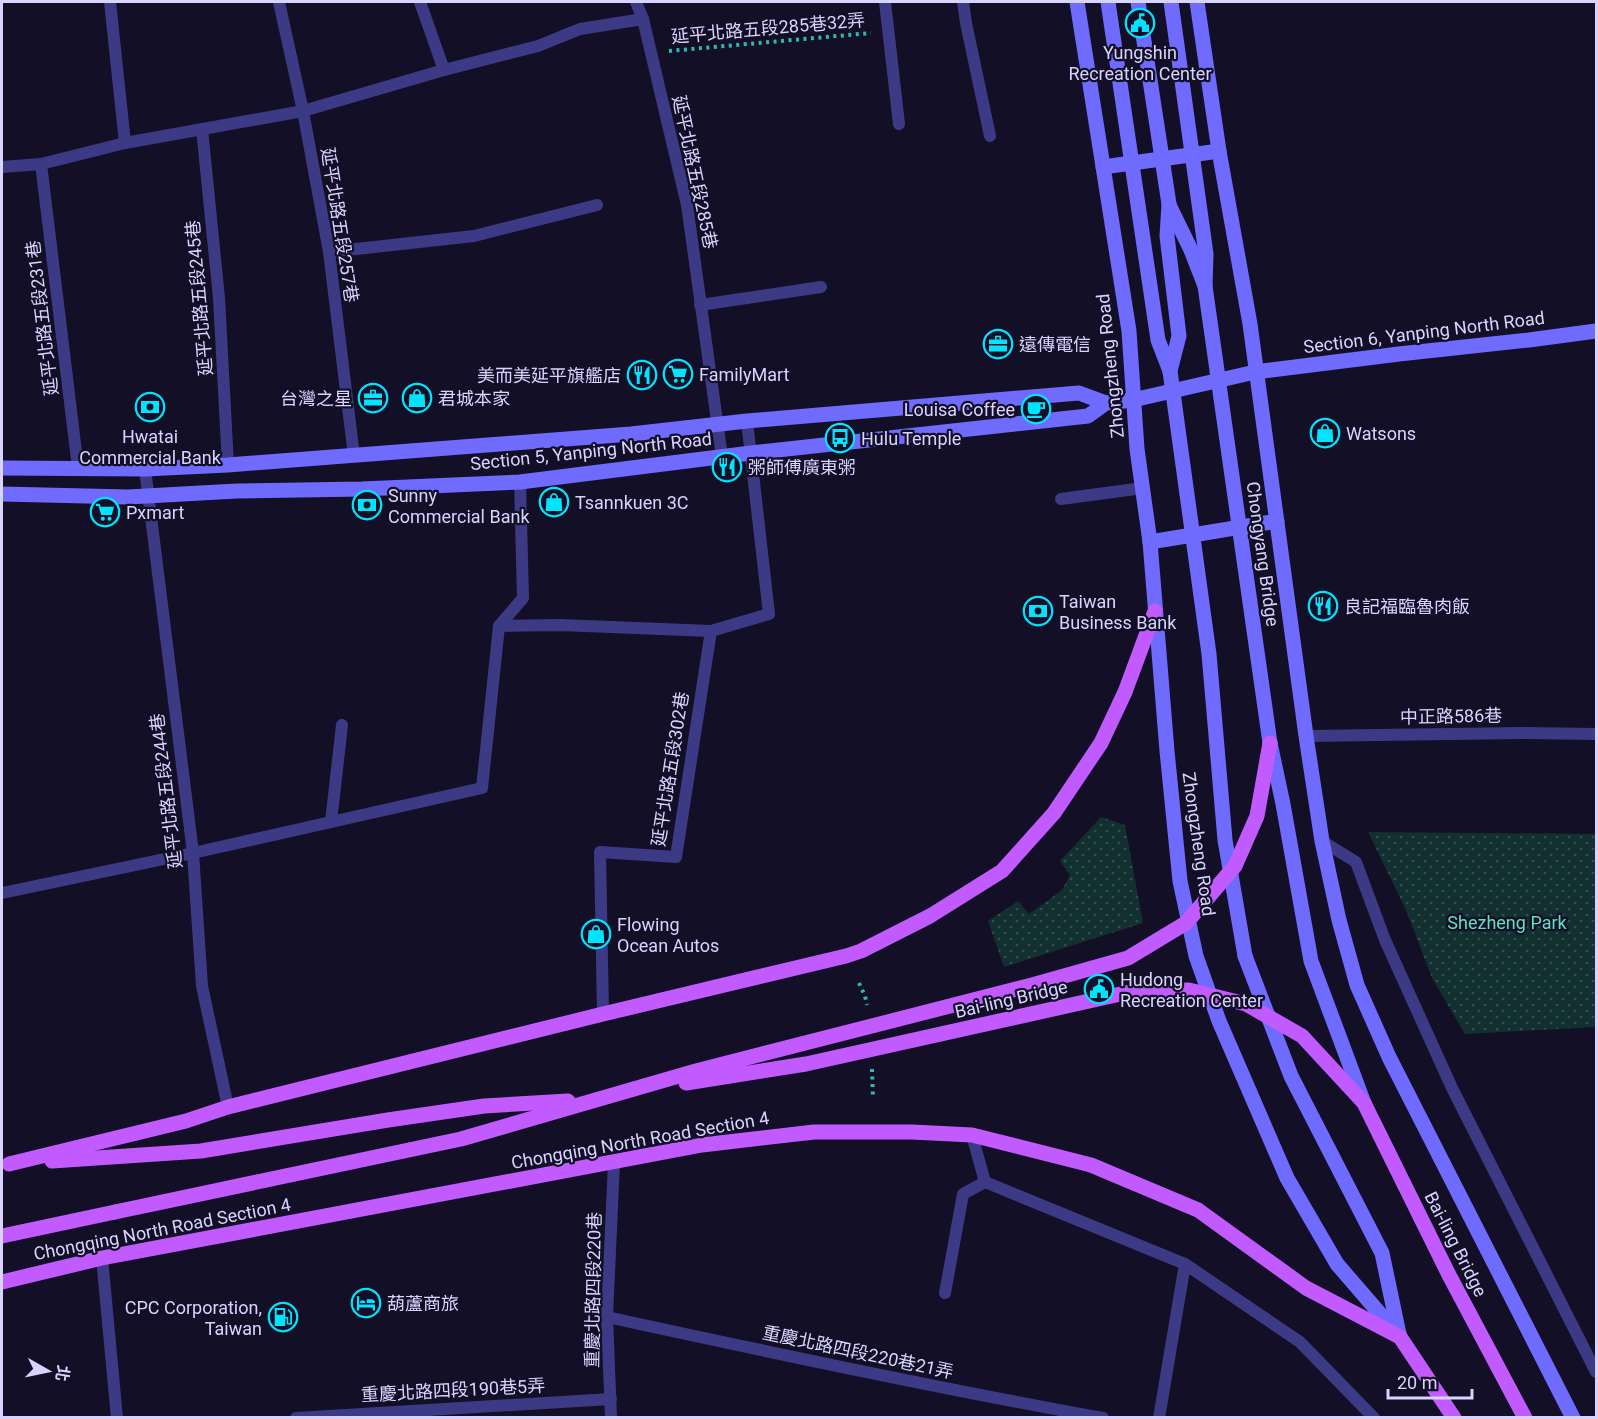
<svg xmlns="http://www.w3.org/2000/svg" width="1598" height="1419" viewBox="0 0 1598 1419" font-family="Roboto,'Noto Sans TC',sans-serif">
<style>
.park{fill:url(#park-dots)}
.lines{fill:none;stroke-linecap:round;stroke-linejoin:round}
.path{stroke:#2fb8b0;stroke-width:4;stroke-dasharray:3 4.5;stroke-linecap:butt}
.lane{stroke:#3d3a85;stroke-width:12}
.secondary{stroke:#6f6bff;stroke-width:15}
.primary{stroke:#c25bff;stroke-width:15}
.secondary-bridge{stroke:#6f6bff;stroke-width:15}
.primary-bridge{stroke:#c25bff;stroke-width:15}
.labels{text-anchor:middle;dominant-baseline:central;stroke-width:4.5;stroke-linejoin:round;paint-order:stroke}
.street-label{font-size:18px;fill:#d9d4ff;stroke:#130f26}
.poi-label{font-size:18px;fill:#d9d4ff;stroke:#130f26;text-anchor:start}
.park-label{font-size:18px;fill:#5fe0c0;stroke:#130f26}
</style>
<defs>
<pattern id="park-dots" width="8" height="8" patternUnits="userSpaceOnUse" patternTransform="scale(1.5)"><rect width="8" height="8" fill="#12302f"/><path d="M2 2h.1M6 6h.1" fill="none" stroke="#344d4e" stroke-width="1.8" stroke-linecap="round"/></pattern>
</defs>
<rect width="100%" height="100%" fill="#130f26"/>
<g class="park">
<path d="M1101 817 1125 825 1143 923 1004 967 988 921 1018 901 1029 914 1062 890 1070 875 1060 861Z"/>
<path d="M1368 832 1596 834V1027L1465 1034 1432 978 1406 910Z"/>
</g>
<g class="lines">
<g class="path">
<path d="M669 51 871 33"/>
<path d="M859 983 865 996 867 1005"/>
<path d="M872 1069 873 1098"/>
</g>
<g class="lane">
<path d="M110 2 125 143"/>
<path d="M279 2 303 111 329 252 354 456"/>
<path d="M420 2 444 70"/>
<path d="M636 2 643 19 687 205 722 457"/>
<path d="M885 2 899 124"/>
<path d="M963 2 966 23 990 136"/>
<path d="M202 129 219 298 228 465"/>
<path d="M41 164 78 468"/>
<path d="M2 167 41 164 125 143 303 111 444 70 538 46 580 29 643 19"/>
<path d="M329 252 474 236 597 205"/>
<path d="M700 305 821 287"/>
<path d="M145 469 193 853 202 986 228 1107"/>
<path d="M1061 499 1143 488"/>
<path d="M499 626 560 625 711 631 769 614 747 421"/>
<path d="M1306 736 1522 733 1596 734"/>
<path d="M331 822 342 725"/>
<path d="M1322 841 1356 862 1385 940 1452 1088 1596 1372"/>
<path d="M2 893 193 853 482 788 499 626 523 598 520 482"/>
<path d="M603 1014 600 852 676 857 711 631"/>
<path d="M972 1135 985 1182 1185 1264 1300 1342 1374 1418"/>
<path d="M102 1258 117 1418"/>
<path d="M945 1293 963 1194 985 1182"/>
<path d="M607 1317C772 1353 937 1388 1103 1418"/>
<path d="M296 1418 611 1399"/>
<path d="M611 1418 607 1317 614 1163"/>
<path d="M1159 1418 1185 1264"/>
</g>
<g class="secondary">
<path d="M1077 2 1129 331 1137 449 1150 542 1167 751 1180 881 1196 956 1219 1021 1287 1178 1337 1264 1400 1337"/>
<path d="M1197 2 1219 151 1250 324 1306 736 1322 841 1339 920 1357 985 1389 1057 1573 1418"/>
<path d="M1103 167 1219 151"/>
<path d="M1169 204 1167 236 1179 336 1170 371"/>
<path d="M1170 207 1191 250 1205 286"/>
<path d="M2 468 145 469 228 465 631 434 747 421 1079 393 1106 403"/>
<path d="M2 494 128 497 237 491 362 489 520 482 751 453 1088 416 1106 403 1133 400 1255 372 1399 354 1529 340 1596 331"/>
<path d="M1150 542 1277 521"/>
<path d="M1270 743 1283 804 1311 961 1364 1103"/>
<path d="M1245 956 1291 1076 1382 1253 1399 1334"/>
</g>
<g class="primary">
<path d="M52 1161 201 1151 388 1120 484 1106 568 1101"/>
<path d="M9 1164 186 1121 228 1107 603 1014 846 956 861 951 930 916 1002 871 1054 813 1101 743 1125 692 1155 611"/>
<path d="M2 1236 115 1212"/>
<path d="M2 1282 102 1258 702 1145 814 1132H912L972 1135 1091 1165 1198 1210 1306 1288 1400 1337 1454 1418"/>
</g>
<g class="secondary-bridge">
<path d="M1108 2 1158 340 1170 371 1209 654 1225 840 1245 956"/>
<path d="M1138 2 1169 204"/>
<path d="M1171 2 1206 254 1205 286 1270 743"/>
</g>
<g class="primary-bridge">
<path d="M686 1083 806 1064 1134 991 1189 990 1246 1004 1302 1036 1364 1103 1449 1275 1525 1418"/>
<path d="M115 1212 461 1139 696 1071 1032 985 1128 958 1186 923 1235 866 1257 816 1270 743"/>
</g>
</g>
<defs>
<g id="civic-ring" transform="scale(1.5)"><circle r="9.5" fill="#130f26" stroke="#00e5ff" stroke-width="1.5"/><path d="M-.6-6.5H3V-4.5H.6V-3L4-1V1h2V6H-6V1h2V-1L-.6-3ZM-1.2 2.5V6h2.4V2.5Z" fill="#00e5ff"/></g>
<g id="office-ring" transform="scale(1.5)"><circle r="9.5" fill="#130f26" stroke="#00e5ff" stroke-width="1.5"/><path d="M-6-3h4V-5.5h4V-3h4V5H-6ZM-1-4.5V-3h2v-1.5ZM-6 0V1H6V0Z" fill="#00e5ff"/></g>
<g id="supermarket-ring" transform="scale(1.5)"><circle r="9.5" fill="#130f26" stroke="#00e5ff" stroke-width="1.5"/><path d="M-6-5.5h2.5l.6 2H6L4.5 2H-2.5L-4.4-4H-6ZM-1.5 3.2a1.3 1.3 0 1 0 .1 0ZM3 3.2a1.3 1.3 0 1 0 .1 0Z" fill="#00e5ff"/></g>
<g id="restaurant-ring" transform="scale(1.5)"><circle r="9.5" fill="#130f26" stroke="#00e5ff" stroke-width="1.5"/><path d="M-5-6h1v4h1v-4h1v4h1v-4h1v5L-1.5 .5V6h-2V.5L-5-1ZM5-6V6H3V1.5H1.5Q1.5-4 5-6Z" fill="#00e5ff"/></g>
<g id="shop-ring" transform="scale(1.5)"><circle r="9.5" fill="#130f26" stroke="#00e5ff" stroke-width="1.5"/><path d="M-5-2.5h2.3a2.7 3.5 0 0 1 5.4 0H5L5.5 6h-11ZM-1.5-2.5h3a1.5 2.3 0 0 0-3 0Z" fill="#00e5ff"/></g>
<g id="bank-ring" transform="scale(1.5)"><circle r="9.5" fill="#130f26" stroke="#00e5ff" stroke-width="1.5"/><path d="M-6-4H6V4H-6ZM0-2.3a2.3 2.3 0 1 0 0 4.6a2.3 2.3 0 1 0 0-4.6Z" fill="#00e5ff"/></g>
<g id="cafe-ring" transform="scale(1.5)"><circle r="9.5" fill="#130f26" stroke="#00e5ff" stroke-width="1.5"/><path d="M-5.5-4.5H6V0H3Q3 3.5 0 3.5H-2.5Q-5.5 3.5-5.5 0ZM3-3.2v2h1.7v-2ZM-6 4.5H4V6H-6Z" fill="#00e5ff"/></g>
<g id="bus-ring" transform="scale(1.5)"><circle r="9.5" fill="#130f26" stroke="#00e5ff" stroke-width="1.5"/><path d="M-5-6H5V4H4V6H2V4H-2V6H-4V4H-5ZM-3.5-4V0h7V-4ZM-3.5 1.2v1.5H-2V1.2ZM2 1.2v1.5H3.5V1.2Z" fill="#00e5ff"/></g>
<g id="hotel-ring" transform="scale(1.5)"><circle r="9.5" fill="#130f26" stroke="#00e5ff" stroke-width="1.5"/><path d="M-6-4.5h1.5V1H6V5H4.5V3h-9V5H-6ZM-4 0a1.8 1.8 0 1 1 3.6 0ZM.5 0V-2.5h3Q6-2.5 6 0Z" fill="#00e5ff"/></g>
<g id="fuel-ring" transform="scale(1.5)"><circle r="9.5" fill="#130f26" stroke="#00e5ff" stroke-width="1.5"/><path d="M-5.5-6h7V0h2V4h1.3V-2.5L3-4.5l.8-.8L6-3V5H2.5V1h-1V6h-7ZM-4.2-4.7v3.2H.2V-4.7Z" fill="#00e5ff"/></g>
</defs>
<g fill-rule="evenodd">
<use href="#civic-ring" x="1140" y="23"/>
<use href="#office-ring" x="998" y="344"/>
<use href="#supermarket-ring" x="678" y="374"/>
<use href="#restaurant-ring" x="642" y="375"/>
<use href="#office-ring" x="373" y="398"/>
<use href="#shop-ring" x="417" y="398"/>
<use href="#bank-ring" x="150" y="407"/>
<use href="#cafe-ring" x="1036" y="409"/>
<use href="#shop-ring" x="1325" y="433"/>
<use href="#bus-ring" x="840" y="438"/>
<use href="#restaurant-ring" x="727" y="467"/>
<use href="#shop-ring" x="554" y="502"/>
<use href="#bank-ring" x="367" y="505"/>
<use href="#supermarket-ring" x="105" y="512"/>
<use href="#restaurant-ring" x="1323" y="606"/>
<use href="#bank-ring" x="1038" y="611"/>
<use href="#shop-ring" x="596" y="934"/>
<use href="#civic-ring" x="1099" y="989"/>
<use href="#hotel-ring" x="366" y="1303"/>
<use href="#fuel-ring" x="283" y="1317"/>
</g>
<g class="labels">
<g class="street-label">
<text transform="translate(768 28) rotate(-5)">延平北路五段285巷32弄</text>
<text transform="translate(695 172) rotate(78)">延平北路五段285巷</text>
<text transform="translate(340 225) rotate(81)">延平北路五段257巷</text>
<text transform="translate(199 298) rotate(-95)">延平北路五段245巷</text>
<text transform="translate(42 318) rotate(-97)">延平北路五段231巷</text>
<text transform="translate(1424 332) rotate(-7)">Section 6, Yanping North Road</text>
<text transform="translate(1110 366) rotate(-96)">Zhongzheng Road</text>
<text transform="translate(591 451) rotate(-6)">Section 5, Yanping North Road</text>
<text transform="translate(1263 554) rotate(82)">Chongyang Bridge</text>
<text transform="translate(1451 716) rotate(-1)">中正路586巷</text>
<text transform="translate(670 769) rotate(-81)">延平北路五段302巷</text>
<text transform="translate(166 791) rotate(-97)">延平北路五段244巷</text>
<text transform="translate(1199 844) rotate(82)">Zhongzheng Road</text>
<text transform="translate(1011 999) rotate(-13)">Bai-ling Bridge</text>
<text transform="translate(640 1140) rotate(-10)">Chongqing North Road Section 4</text>
<text transform="translate(162 1229) rotate(-11)">Chongqing North Road Section 4</text>
<text transform="translate(1456 1244) rotate(63)">Bai-ling Bridge</text>
<text transform="translate(593 1290) rotate(-89)">重慶北路四段220巷</text>
<text transform="translate(858 1352) rotate(12)">重慶北路四段220巷21弄</text>
<text transform="translate(453 1390) rotate(-3)">重慶北路四段190巷5弄</text>
</g>
<g class="poi-label">
<text x="1140" y="52" text-anchor="middle">Yungshin<tspan x="1140" dy="21">Recreation Center</tspan></text>
<text x="1019" y="344">遠傳電信</text>
<text x="699" y="374">FamilyMart</text>
<text x="621" y="375" text-anchor="end">美而美延平旗艦店</text>
<text x="352" y="398" text-anchor="end">台灣之星</text>
<text x="438" y="398">君城本家</text>
<text x="1015" y="409" text-anchor="end">Louisa Coffee</text>
<text x="1346" y="433">Watsons</text>
<text x="150" y="436" text-anchor="middle">Hwatai<tspan x="150" dy="21">Commercial Bank</tspan></text>
<text x="861" y="438">Hulu Temple</text>
<text x="748" y="467">粥師傅廣東粥</text>
<text x="388" y="495">Sunny<tspan x="388" dy="21">Commercial Bank</tspan></text>
<text x="575" y="502">Tsannkuen 3C</text>
<text x="126" y="512">Pxmart</text>
<text x="1059" y="601">Taiwan<tspan x="1059" dy="21">Business Bank</tspan></text>
<text x="1344" y="606">良記福臨魯肉飯</text>
<text x="617" y="924">Flowing<tspan x="617" dy="21">Ocean Autos</tspan></text>
<text x="1120" y="979">Hudong<tspan x="1120" dy="21">Recreation Center</tspan></text>
<text x="387" y="1303">葫蘆商旅</text>
<text x="262" y="1307" text-anchor="end">CPC Corporation,<tspan x="262" dy="21">Taiwan</tspan></text>
</g>
<g class="park-label">
<text x="1507" y="922">Shezheng Park</text>
</g>
</g>
<rect width="1598" height="1419" fill="none" stroke="#d9d4ff" stroke-width="6"/>
<g transform="translate(48 1371) rotate(99)" stroke="#130f26" stroke-width="4.5" paint-order="stroke">
<path d="M0-4.5L10 22L0 15L-10 22Z" fill="#d9d4ff"/>
<text y="-9" font-size="16" font-weight="bold" text-anchor="middle" fill="#d9d4ff">北</text>
</g>
<path d="M1388 1389v9h84v-9" fill="none" stroke="#d9d4ff" stroke-width="3"/>
<text x="1397" y="1389" font-size="18" fill="#d9d4ff" stroke="#130f26" stroke-width="4.5" paint-order="stroke">20 m</text>
</svg>
